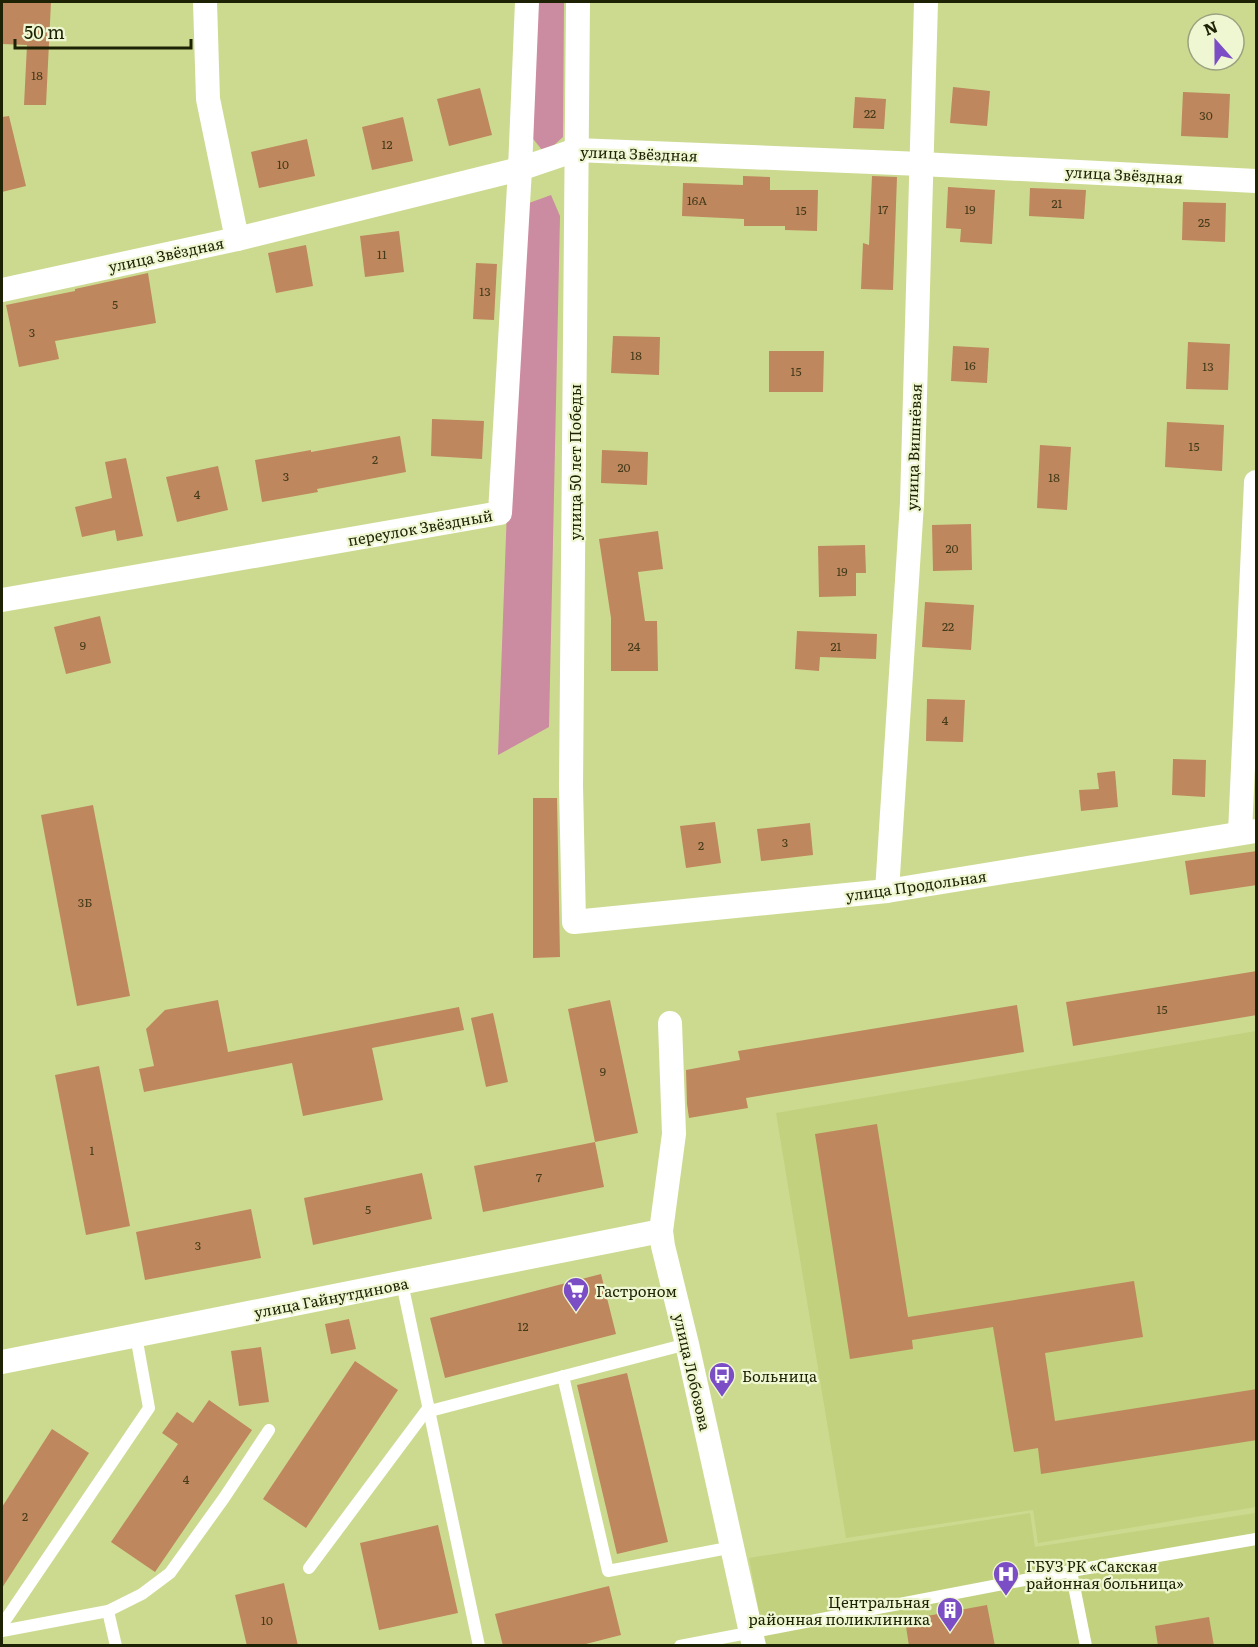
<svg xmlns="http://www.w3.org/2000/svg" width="1258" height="1647" viewBox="0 0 1258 1647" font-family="Literata,serif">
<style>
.built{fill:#c1d17e}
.green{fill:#cb8ba0}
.building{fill:#be875d}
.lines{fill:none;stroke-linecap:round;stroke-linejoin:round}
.lane{stroke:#fff;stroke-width:12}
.street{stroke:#fff;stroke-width:24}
.labels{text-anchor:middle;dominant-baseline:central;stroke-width:4.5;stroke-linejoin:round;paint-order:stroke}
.number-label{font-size:12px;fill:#453b1a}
.street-label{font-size:15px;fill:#1d2204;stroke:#eff7d2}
.poi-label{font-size:15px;fill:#1d2204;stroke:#eff7d2;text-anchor:start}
</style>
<rect width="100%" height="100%" fill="#ccda90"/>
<g class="built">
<path d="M1256 1031V1507L1038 1543 1033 1510 846 1538 776 1113Z"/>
<path d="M1030 1513 1035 1547 1256 1513V1645H765L749 1558Z"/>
</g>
<g class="green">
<path d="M534 2H564L563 137 552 147 542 150 530 135Z"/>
<path d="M551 195 560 216 549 727 498 755 518 207Z"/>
</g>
<g class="building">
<path d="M2 2H51L46 105H24L27 45 2 44Z"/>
<path d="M953 87 990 91 987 126 950 123Z"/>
<path d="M480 88 492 135 449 146 437 99Z"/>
<path d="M1183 92 1230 94 1228 138 1181 136Z"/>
<path d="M855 97 886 99 884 129 853 128Z"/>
<path d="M9 116 26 186 2 192V117Z"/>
<path d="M403 117 413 161 372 170 362 127Z"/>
<path d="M307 139 315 176 259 188 251 152Z"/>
<path d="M743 176 770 177V190H818L817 231 785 230V226H744V219L682 216 683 183 743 185Z"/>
<path d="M872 176 897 177 893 290 861 289 863 243 869 245Z"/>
<path d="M948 187 995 190 992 244 960 242 961 229 946 228Z"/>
<path d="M1030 188 1086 190 1084 219 1029 216Z"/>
<path d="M1183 202 1226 203 1225 242 1182 240Z"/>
<path d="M399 231 404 272 365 277 360 236Z"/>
<path d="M306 245 313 286 276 293 268 253Z"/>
<path d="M476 263 497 264 494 320 473 319Z"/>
<path d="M148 273 156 323 55 341 59 359 19 367 6 305 75 291V289Z"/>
<path d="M613 336 660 337 659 375 611 373Z"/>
<path d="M1188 342 1230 344 1228 390 1186 389Z"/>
<path d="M953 346 989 348 987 383 951 381Z"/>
<path d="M769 351H824L823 392H769Z"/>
<path d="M432 419 484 421 482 459 431 456Z"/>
<path d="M1167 422 1224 425 1222 471 1165 467Z"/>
<path d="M400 436 406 472 317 489 318 492 262 502 255 460 311 450V452Z"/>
<path d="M1040 445 1071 447 1067 510 1037 508Z"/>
<path d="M602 450 648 452 647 485 601 483Z"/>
<path d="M126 458 143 536 117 541 115 530 82 537 75 507 112 498 105 462Z"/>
<path d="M218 466 228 510 177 522 166 477Z"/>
<path d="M971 524 972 570 933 571 932 525Z"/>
<path d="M658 531 663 569 638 572 645 621H657L658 671H611V618L599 539Z"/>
<path d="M865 545 866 573H856V596L819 597 818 546Z"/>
<path d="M925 602 974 605 971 650 922 647Z"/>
<path d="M100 616 111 663 66 674 54 627Z"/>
<path d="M797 631 877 634 876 659 820 657 819 671 795 669Z"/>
<path d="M927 699 965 700 963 742 926 741Z"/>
<path d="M1173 759 1206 760 1205 797 1172 795Z"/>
<path d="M1115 771 1118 807 1081 811 1079 790 1099 789 1097 773Z"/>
<path d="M533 798H557L560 957 533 958Z"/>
<path d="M93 805 130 996 77 1006 41 815Z"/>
<path d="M715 822 721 863 686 868 680 826Z"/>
<path d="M810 823 813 855 761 861 757 829Z"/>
<path d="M1257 851V885L1190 895 1185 861Z"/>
<path d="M1257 971V1015L1073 1046 1066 1002Z"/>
<path d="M218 1000 228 1052 459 1007 464 1030 372 1048 383 1100 303 1116 292 1063 144 1092 139 1069 154 1066 146 1029 165 1010Z"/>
<path d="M610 1000 638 1133 595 1142 568 1009Z"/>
<path d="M1017 1005 1024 1052 746 1098 748 1108 689 1118 687 1104 686 1070 740 1060 738 1051Z"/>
<path d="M493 1013 508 1082 486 1087 471 1018Z"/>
<path d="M99 1066 130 1226 86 1235 55 1075Z"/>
<path d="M877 1124 908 1317 1134 1281 1143 1337 1045 1353 1055 1421 1257 1389V1440L1041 1474 1038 1448 1014 1452 993 1327 912 1340 913 1349 850 1359 815 1134Z"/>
<path d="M595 1142 604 1187 483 1212 474 1166Z"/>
<path d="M422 1173 432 1219 313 1245 304 1198Z"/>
<path d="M251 1209 261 1258 145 1280 136 1232Z"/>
<path d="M601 1274 616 1334 445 1378 430 1318Z"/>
<path d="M349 1319 356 1349 331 1354 325 1324Z"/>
<path d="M261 1347 269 1402 239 1406 231 1351Z"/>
<path d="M355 1361 398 1390 306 1528 263 1499Z"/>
<path d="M627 1373 668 1542 617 1554 577 1385Z"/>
<path d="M209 1400 252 1430 155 1572 111 1542 178 1444 162 1433 177 1412 193 1423Z"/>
<path d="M52 1429 89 1453 2 1588V1507Z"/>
<path d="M438 1525 458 1613 379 1630 360 1543Z"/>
<path d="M284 1583 298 1646H247L235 1595Z"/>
<path d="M609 1586 621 1635 578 1646H503L495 1614Z"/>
<path d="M987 1605 995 1646H909L905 1620Z"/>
<path d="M1209 1617 1214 1646H1158L1155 1626Z"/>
</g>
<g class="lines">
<g class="lane">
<path d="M402 1283 479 1646"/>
<path d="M563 1376 608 1571 733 1547"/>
<path d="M430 1411 687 1344"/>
<path d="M309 1568 429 1407"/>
<path d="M1071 1571 1086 1646"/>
<path d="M108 1611 116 1646"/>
<path d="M2 1625 149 1408 136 1336"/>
<path d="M2 1631 108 1611 142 1594 170 1573 224 1498 269 1430"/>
<path d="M680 1646 1071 1571 1256 1539"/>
</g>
<g class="street">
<path d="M205 2 208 99 237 239"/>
<path d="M578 2 571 786 574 922 887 891 1256 831"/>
<path d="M2 290 237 239 520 169 576 150 921 164 1256 181"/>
<path d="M2 600 500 513 520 169 527 2"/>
<path d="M1240 833 1256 482"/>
<path d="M887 891 912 503 926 2"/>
<path d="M670 1023 674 1134 661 1231 663 1246 687 1344 754 1646"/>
<path d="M2 1362 661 1231"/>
</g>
</g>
<defs>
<g id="supermarket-pin" transform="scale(1.35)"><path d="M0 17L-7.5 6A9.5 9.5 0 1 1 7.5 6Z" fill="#7c4ec6" stroke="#eff7d2"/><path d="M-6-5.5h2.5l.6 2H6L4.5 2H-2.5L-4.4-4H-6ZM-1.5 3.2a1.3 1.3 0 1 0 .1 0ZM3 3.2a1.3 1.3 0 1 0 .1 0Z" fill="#fff"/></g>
<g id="bus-pin" transform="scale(1.35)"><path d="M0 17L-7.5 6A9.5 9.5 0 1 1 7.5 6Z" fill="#7c4ec6" stroke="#eff7d2"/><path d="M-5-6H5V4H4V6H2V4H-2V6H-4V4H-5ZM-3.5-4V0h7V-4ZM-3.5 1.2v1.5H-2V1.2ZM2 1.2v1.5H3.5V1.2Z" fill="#fff"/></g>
<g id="hospital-pin" transform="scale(1.35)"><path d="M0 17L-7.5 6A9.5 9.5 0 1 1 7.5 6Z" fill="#7c4ec6" stroke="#eff7d2"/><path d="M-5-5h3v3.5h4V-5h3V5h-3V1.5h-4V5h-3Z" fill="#fff"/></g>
<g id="building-pin" transform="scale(1.35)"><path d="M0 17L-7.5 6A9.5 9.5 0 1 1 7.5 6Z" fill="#7c4ec6" stroke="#eff7d2"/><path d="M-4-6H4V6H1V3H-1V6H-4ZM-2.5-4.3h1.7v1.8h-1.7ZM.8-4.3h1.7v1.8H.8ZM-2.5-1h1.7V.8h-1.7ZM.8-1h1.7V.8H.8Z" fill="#fff"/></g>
</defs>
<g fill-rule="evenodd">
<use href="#supermarket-pin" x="576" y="1290"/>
<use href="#bus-pin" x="722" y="1375"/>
<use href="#hospital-pin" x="1006" y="1574"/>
<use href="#building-pin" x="950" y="1610"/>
</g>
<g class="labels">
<g class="number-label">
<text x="37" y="75">18</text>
<text x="870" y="113">22</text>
<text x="1206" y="115">30</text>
<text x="387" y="144">12</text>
<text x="283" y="164">10</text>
<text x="697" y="200">16А</text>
<text x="1057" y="203">21</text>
<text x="883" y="209">17</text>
<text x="970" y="209">19</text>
<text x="801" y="210">15</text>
<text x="1204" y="222">25</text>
<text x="382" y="254">11</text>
<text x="485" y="291">13</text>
<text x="115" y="304">5</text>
<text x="32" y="332">3</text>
<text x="636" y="355">18</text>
<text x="970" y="365">16</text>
<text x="1208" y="366">13</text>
<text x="796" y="371">15</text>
<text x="1194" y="446">15</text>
<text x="375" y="459">2</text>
<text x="624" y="467">20</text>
<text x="286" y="476">3</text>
<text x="1054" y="477">18</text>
<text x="197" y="494">4</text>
<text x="952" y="548">20</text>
<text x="842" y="571">19</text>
<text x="948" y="626">22</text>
<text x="83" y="645">9</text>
<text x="634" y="646">24</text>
<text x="836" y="646">21</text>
<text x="945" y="720">4</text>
<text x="785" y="842">3</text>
<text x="701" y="845">2</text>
<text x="85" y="902">3Б</text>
<text x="1162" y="1009">15</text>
<text x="603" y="1071">9</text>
<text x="92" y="1150">1</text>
<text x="539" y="1177">7</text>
<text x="368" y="1209">5</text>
<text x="198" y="1245">3</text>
<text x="523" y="1326">12</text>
<text x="186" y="1479">4</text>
<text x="25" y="1516">2</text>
<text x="267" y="1620">10</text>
</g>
<g class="street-label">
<text transform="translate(639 153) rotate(2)">улица Звёздная</text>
<text transform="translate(1124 174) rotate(3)">улица Звёздная</text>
<text transform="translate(166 254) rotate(-12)">улица Звёздная</text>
<text transform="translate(913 447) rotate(-88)">улица Вишнёвая</text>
<text transform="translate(574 462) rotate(-90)">улица 50 лет Победы</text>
<text transform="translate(420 527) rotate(-10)">переулок Звёздный</text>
<text transform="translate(916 885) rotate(-8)">улица Продольная</text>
<text transform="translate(331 1297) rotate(-11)">улица Гайнутдинова</text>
<text transform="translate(693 1372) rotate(77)">улица Лобозова</text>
</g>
<g class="poi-label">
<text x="596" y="1290">Гастроном</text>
<text x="742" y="1375">Больница</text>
<text x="1026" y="1565">ГБУЗ РК «Сакская<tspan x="1026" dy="17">районная больница»</tspan></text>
<text x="930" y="1601" text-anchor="end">Центральная<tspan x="930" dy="17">районная поликлиника</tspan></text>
</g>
</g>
<rect width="1258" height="1647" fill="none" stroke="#1d2204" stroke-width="6"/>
<g transform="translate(1216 42) rotate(339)"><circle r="28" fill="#eff7d2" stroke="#9ba280" stroke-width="1.5"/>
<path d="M0-4.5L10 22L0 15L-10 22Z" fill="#7c4ec6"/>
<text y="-9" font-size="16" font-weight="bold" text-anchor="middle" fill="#1d2204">N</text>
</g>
<path d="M15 39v9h176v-9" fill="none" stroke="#1d2204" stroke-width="3"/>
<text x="24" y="39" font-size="18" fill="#1d2204" stroke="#eff7d2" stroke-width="4.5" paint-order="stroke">50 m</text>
</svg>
